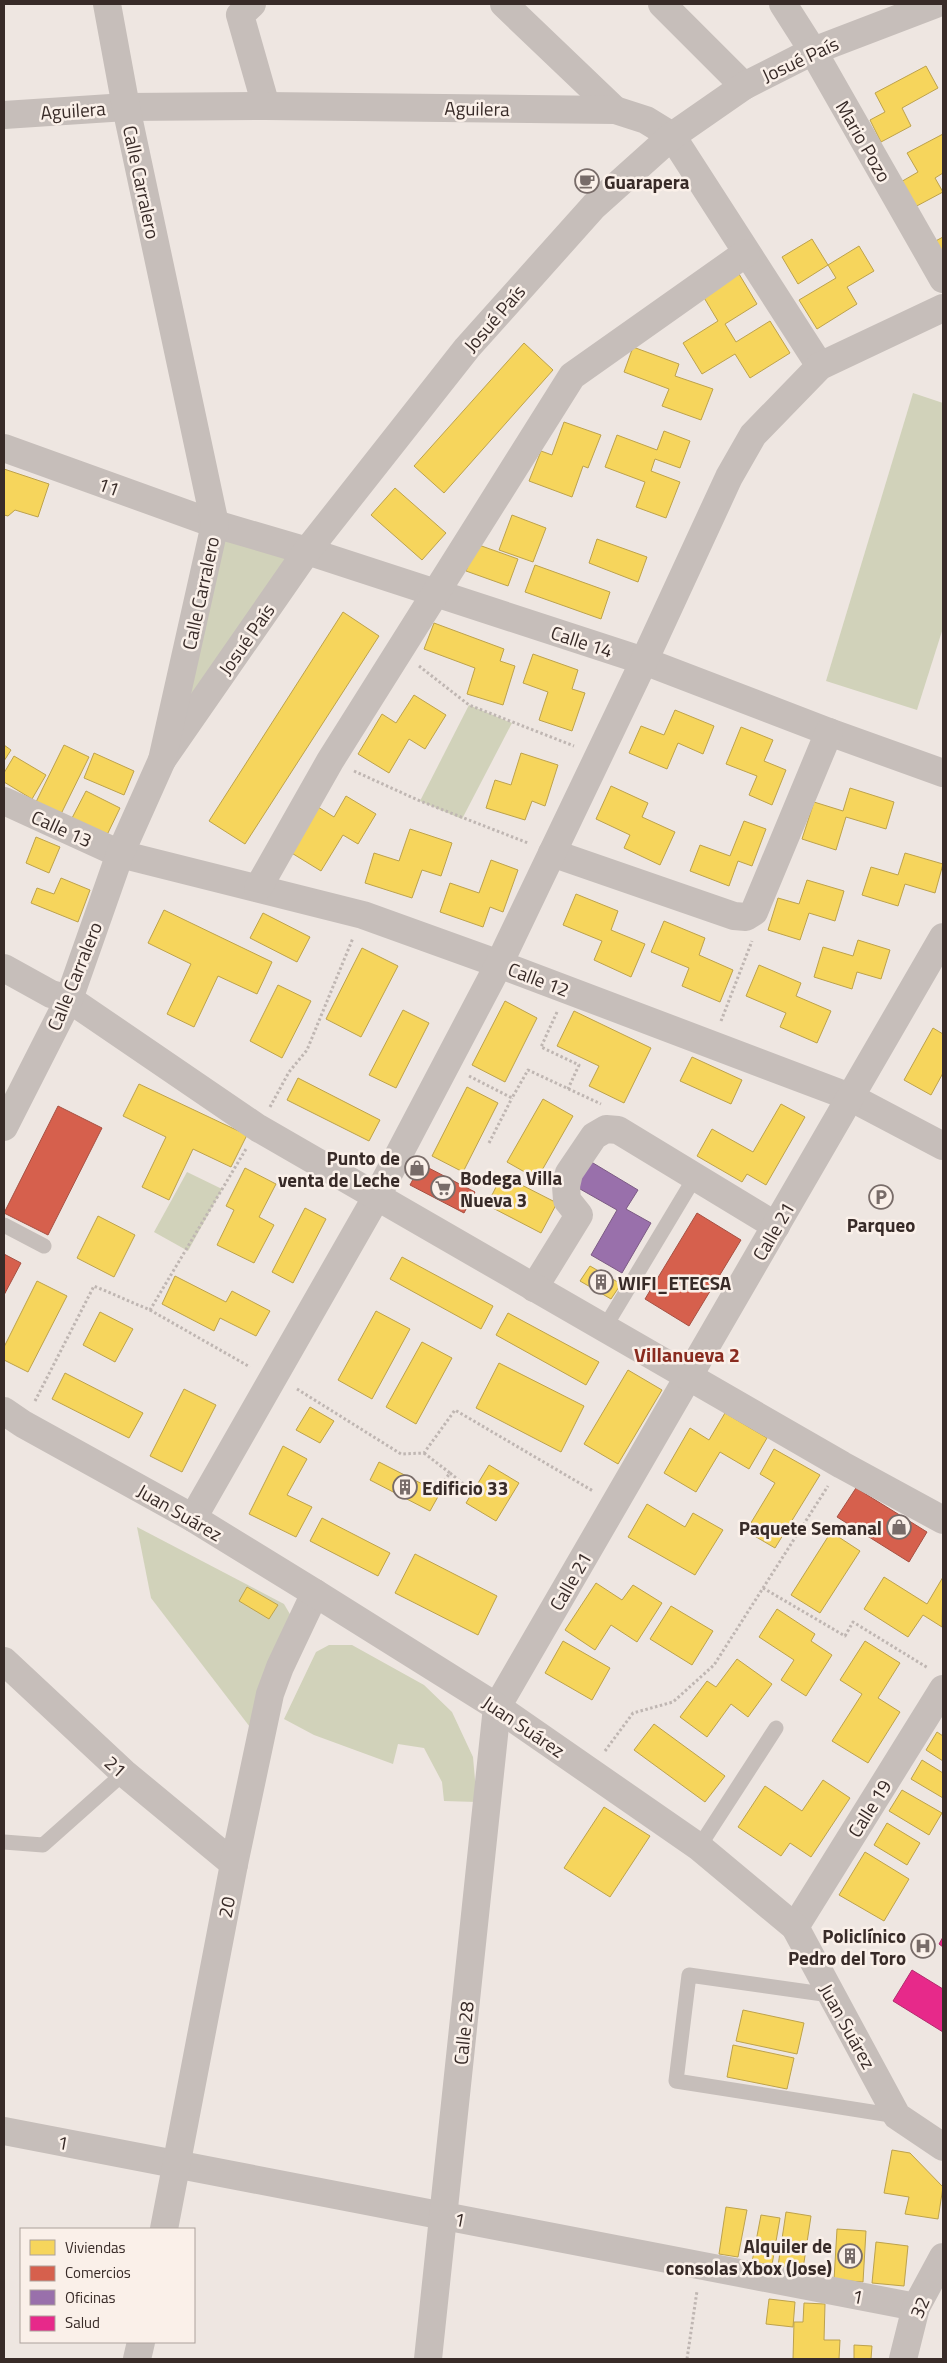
<svg xmlns="http://www.w3.org/2000/svg" width="947" height="2363" viewBox="0 0 947 2363" font-family="'Titillium Web',sans-serif">
<style>
.green{fill:#d1d2ba}
.homes{fill:#f6d55c;stroke:#bda24c}
.shops{fill:#d6604d;stroke:#a75042}
.offices{fill:#9970ab;stroke:#7c5b84}
.health{fill:#e7298a;stroke:#b22a6d}
.lines{fill:none;stroke-linecap:round;stroke-linejoin:round}
.path{stroke:#bfb6b2;stroke-width:3;stroke-dasharray:2.5 2.5;stroke-linecap:butt}
.service{stroke:#c6beba;stroke-width:15}
.minor{stroke:#c6beba;stroke-width:28}
.tertiary{stroke:#c6beba;stroke-width:28}
.labels{text-anchor:middle;dominant-baseline:central;stroke-width:5;stroke-linejoin:round;paint-order:stroke}
.street-label{font-size:19px;fill:#382b28;stroke:#faf0e9}
.poi-label{font-size:19px;font-weight:bold;fill:#382b28;stroke:#faf0e9;text-anchor:start}
.neighbourhood-label{font-size:20px;font-weight:bold;fill:#892b1f;stroke:#faf0e9}
</style>
<rect width="100%" height="100%" fill="#eee6e1"/>
<g class="green">
<path d="M913 393 943 403V628L917 710 826 681Z"/>
<path d="M215 524 307 551 162 760Z"/>
<path d="M469 705 512 723 462 819 420 801Z"/>
<path d="M187 1172 222 1189 188 1251 154 1232Z"/>
<path d="M137 1527 284 1604 291 1616 253 1731 151 1598Z"/>
<path d="M329 1645H352L424 1685 452 1712 473 1757 477 1802 444 1801 442 1782 424 1748 398 1744 393 1764 314 1735 284 1719 316 1652Z"/>
</g>
<g class="homes">
<path d="M926 66 938 88 902 108 911 126 881 142 870 120 885 112 875 93Z"/>
<path d="M943 134V173L935 178 943 192 913 208 899 183 918 172 907 153Z"/>
<path d="M943 237V268L930 244Z"/>
<path d="M812 239 828 265 798 284 782 257Z"/>
<path d="M859 246 874 271 847 287 857 304 817 329 799 300 836 278 828 265Z"/>
<path d="M739 274 757 304 725 324 736 342 770 321 790 353 750 378 735 354 702 374 683 343 718 321 703 296Z"/>
<path d="M524 343 553 370 444 493 414 466Z"/>
<path d="M633 347 679 364 675 376 713 389 701 420 662 406 669 389 624 372Z"/>
<path d="M564 422 601 435 588 468 583 466 572 497 529 481 541 451 552 455Z"/>
<path d="M664 431 690 441 680 468 655 459 651 471 680 482 666 518 636 507 645 482 605 467 617 435 657 450Z"/>
<path d="M4 469 49 484 38 517 15 510 8 516 4 515Z"/>
<path d="M395 488 446 533 422 560 371 515Z"/>
<path d="M512 515 546 528 533 562 499 550Z"/>
<path d="M597 539 647 557 638 582 589 563Z"/>
<path d="M476 544 518 559 508 586 466 571Z"/>
<path d="M535 565 610 592 601 619 525 592Z"/>
<path d="M343 612 379 636 245 844 209 821Z"/>
<path d="M434 623 504 649 500 661 515 666 503 705 467 694 475 668 424 649Z"/>
<path d="M533 654 578 670 572 689 585 693 572 731 539 720 548 692 523 683Z"/>
<path d="M414 695 446 715 425 749 409 739 389 773 358 754 382 714 396 723Z"/>
<path d="M675 710 714 726 703 754 678 743 667 769 629 753 641 726 664 735Z"/>
<path d="M741 727 773 740 764 761 786 770 772 805 749 795 757 776 726 764Z"/>
<path d="M4 745 11 750 4 761Z"/>
<path d="M64 745 89 757 61 814 36 802Z"/>
<path d="M94 753 134 771 124 795 84 778Z"/>
<path d="M521 753 558 765 545 806 532 801 525 820 486 808 495 780 511 785Z"/>
<path d="M14 756 46 775 32 799 4 782V773Z"/>
<path d="M611 786 648 803 642 817 675 832 660 865 624 848 630 835 596 819Z"/>
<path d="M850 788 894 802 886 829 846 817 836 850 802 839 814 802 843 811Z"/>
<path d="M86 791 120 808 106 837 71 820Z"/>
<path d="M346 796 376 814 358 844 343 835 321 871 290 852 318 807 334 817Z"/>
<path d="M744 821 766 829 752 866 738 861 729 886 690 871 700 845 730 856Z"/>
<path d="M410 829 452 843 441 876 422 870 412 898 365 883 374 853 399 861Z"/>
<path d="M36 837 60 847 49 873 26 863Z"/>
<path d="M905 853 943 864 935 893 905 884 898 906 862 895 871 867 898 875Z"/>
<path d="M491 860 518 870 503 912 490 907 483 927 440 912 450 883 479 893Z"/>
<path d="M61 878 90 890 78 922 31 903 37 888 54 894Z"/>
<path d="M807 880 844 891 835 921 809 913 800 940 768 930 778 898 799 904Z"/>
<path d="M576 894 618 911 611 930 645 944 631 977 594 960 602 941 563 925Z"/>
<path d="M164 910 272 962 257 994 218 976 194 1027 167 1014 191 964 148 943Z"/>
<path d="M263 913 310 937 297 962 250 938Z"/>
<path d="M664 921 705 938 699 955 733 970 720 1002 682 986 689 968 651 952Z"/>
<path d="M858 940 890 950 881 979 857 972 852 989 814 977 823 947 853 956Z"/>
<path d="M362 948 398 966 361 1037 326 1019Z"/>
<path d="M759 965 801 983 796 996 831 1011 817 1043 780 1027 786 1013 746 996Z"/>
<path d="M278 985 311 1001 282 1058 250 1041Z"/>
<path d="M505 1001 537 1018 505 1082 472 1065Z"/>
<path d="M403 1010 429 1023 396 1088 369 1075Z"/>
<path d="M574 1011 651 1048 624 1103 589 1086 599 1066 557 1046Z"/>
<path d="M933 1028 943 1034V1073L931 1095 904 1080Z"/>
<path d="M692 1057 742 1080 731 1104 680 1081Z"/>
<path d="M298 1078 380 1120 369 1141 287 1100Z"/>
<path d="M139 1084 247 1135 231 1167 193 1149 169 1200 142 1187 166 1137 123 1116Z"/>
<path d="M467 1087 498 1103 463 1172 432 1156Z"/>
<path d="M543 1099 573 1116 537 1179 507 1162Z"/>
<path d="M781 1104 805 1117 766 1185 747 1174 742 1182 697 1156 712 1129 753 1152Z"/>
<path d="M245 1168 276 1184 259 1217 274 1225 254 1263 217 1245 234 1210 226 1206Z"/>
<path d="M502 1175 557 1203 541 1233 487 1205Z"/>
<path d="M305 1208 326 1219 293 1283 272 1272Z"/>
<path d="M98 1216 135 1235 114 1277 77 1258Z"/>
<path d="M402 1257 493 1306 481 1329 390 1279Z"/>
<path d="M590 1266 621 1284 611 1299 580 1281Z"/>
<path d="M175 1276 226 1302 232 1291 270 1311 256 1336 220 1318 214 1331 162 1304Z"/>
<path d="M37 1281 67 1296 28 1372 4 1360V1347Z"/>
<path d="M376 1311 410 1329 372 1399 338 1380Z"/>
<path d="M100 1312 133 1329 115 1362 83 1345Z"/>
<path d="M508 1313 599 1362 586 1385 496 1335Z"/>
<path d="M422 1342 452 1358 416 1424 386 1407Z"/>
<path d="M499 1363 584 1406 561 1452 476 1408Z"/>
<path d="M628 1370 662 1390 618 1464 584 1444Z"/>
<path d="M65 1373 143 1413 129 1438 52 1399Z"/>
<path d="M184 1389 216 1405 182 1472 150 1456Z"/>
<path d="M310 1407 334 1421 320 1443 296 1430Z"/>
<path d="M725 1413 767 1438 749 1469 720 1452 696 1492 664 1473 690 1428 709 1440Z"/>
<path d="M283 1446 307 1459 287 1495 312 1507 296 1537 249 1514Z"/>
<path d="M774 1449 820 1475 775 1548 746 1531 775 1483 760 1474Z"/>
<path d="M379 1462 440 1493 430 1511 370 1480Z"/>
<path d="M489 1465 519 1483 496 1521 466 1503Z"/>
<path d="M647 1504 685 1527 693 1513 723 1530 695 1575 628 1537Z"/>
<path d="M322 1518 390 1553 378 1576 310 1541Z"/>
<path d="M831 1532 860 1551 820 1613 791 1595Z"/>
<path d="M415 1554 497 1596 478 1635 395 1593Z"/>
<path d="M884 1577 927 1604 943 1577 942 1627 923 1615 908 1637 864 1609Z"/>
<path d="M596 1583 622 1600 633 1585 662 1603 637 1642 611 1625 595 1650 565 1630Z"/>
<path d="M247 1587 278 1605 269 1619 239 1601Z"/>
<path d="M671 1606 713 1631 692 1665 650 1639Z"/>
<path d="M777 1609 815 1634 811 1641 832 1655 806 1696 781 1680 794 1660 759 1637Z"/>
<path d="M563 1641 610 1668 592 1700 545 1673Z"/>
<path d="M865 1641 900 1663 878 1698 900 1712 868 1763 832 1741 862 1694 840 1680Z"/>
<path d="M737 1659 772 1684 748 1717 731 1704 707 1737 680 1717 707 1681 716 1687Z"/>
<path d="M654 1724 725 1776 705 1802 634 1750Z"/>
<path d="M937 1732 943 1736V1761L926 1750Z"/>
<path d="M922 1760 943 1773V1798L911 1779Z"/>
<path d="M823 1780 850 1798 811 1857 790 1843 781 1856 738 1827 765 1786 802 1811Z"/>
<path d="M902 1790 942 1813 929 1835 889 1811Z"/>
<path d="M604 1807 650 1836 610 1897 564 1868Z"/>
<path d="M887 1823 920 1843 907 1865 874 1845Z"/>
<path d="M865 1852 909 1879 884 1921 839 1895Z"/>
<path d="M743 2010 804 2023 797 2054 736 2041Z"/>
<path d="M733 2045 794 2058 787 2089 727 2077Z"/>
<path d="M892 2150 910 2153 943 2187 938 2219 905 2214 909 2197 884 2193Z"/>
<path d="M726 2207 747 2210 738 2257 719 2254Z"/>
<path d="M786 2212 811 2216 803 2269 778 2266Z"/>
<path d="M761 2215 780 2218 772 2265 752 2262Z"/>
<path d="M837 2229 866 2231 863 2282 834 2280Z"/>
<path d="M876 2242 908 2246 904 2286 872 2283Z"/>
<path d="M769 2299 795 2302 793 2327 766 2324Z"/>
<path d="M804 2303 825 2304 824 2340H840L839 2359H793L794 2322H803Z"/>
<path d="M854 2345 872 2346 871 2359H854Z"/>
</g>
<g class="shops">
<path d="M58 1106 102 1128 48 1235 4 1213Z"/>
<path d="M421 1164 475 1192 464 1213 410 1185Z"/>
<path d="M697 1213 741 1240 689 1326 645 1299Z"/>
<path d="M4 1254 21 1263 4 1295Z"/>
<path d="M856 1488 927 1532 909 1562 837 1517Z"/>
</g>
<path class="offices" d="M588 1160 638 1190 626 1209 651 1223 622 1273 591 1255 617 1210 573 1185Z"/>
<g class="health">
<path d="M943 1937V1947L939 1944Z"/>
<path d="M912 1970 943 1989V2032L893 2001Z"/>
</g>
<g class="lines">
<g class="path">
<path d="M419 666 469 705 574 746"/>
<path d="M354 771 420 801 528 843"/>
<path d="M557 1012 541 1047 579 1065 568 1089"/>
<path d="M721 1021 752 941"/>
<path d="M469 1076 512 1098 528 1070 601 1104"/>
<path d="M270 1107 289 1072 307 1050 353 938"/>
<path d="M489 1143 512 1098"/>
<path d="M150 1310 250 1367"/>
<path d="M297 1389 401 1454 424 1453 455 1410 593 1491"/>
<path d="M35 1401 94 1286 150 1310 246 1149"/>
<path d="M424 1453 450 1473 441 1485"/>
<path d="M450 1473 471 1490"/>
<path d="M763 1588 845 1636 853 1622 928 1668"/>
<path d="M605 1751 633 1713 673 1702 714 1665 828 1486"/>
<path d="M687 2359 697 2291"/>
</g>
<g class="service">
<path d="M4 1225 44 1246"/>
<path d="M605 1327 695 1177"/>
<path d="M4 1842 43 1845 124 1773"/>
<path d="M699 1847 776 1728"/>
<path d="M830 1995 689 1975 676 2081 897 2116"/>
</g>
<g class="minor">
<path d="M252 4 240 15 266 106"/>
<path d="M504 4 615 110"/>
<path d="M662 4 744 86"/>
<path d="M783 4 813 51 943 279"/>
<path d="M4 115 126 107 266 106 615 110 646 120 672 136 820 366"/>
<path d="M4 448 215 524 307 551 644 661 829 732 943 773"/>
<path d="M162 760 307 551 467 348 594 206 672 136 744 86 813 51 936 4"/>
<path d="M4 801 120 854 363 915 499 964 850 1097 943 1146"/>
<path d="M552 853 734 916 746 917 754 912 829 732"/>
<path d="M258 888 330 761 572 376 746 253"/>
<path d="M534 1288 579 1215 567 1200 566 1186 569 1173 594 1136 606 1129 618 1130 776 1226"/>
<path d="M193 1518 377 1196 499 964 644 661 729 477 753 435 820 366 943 308"/>
<path d="M4 1661 124 1773 234 1864"/>
<path d="M795 1927 943 1689"/>
<path d="M4 2131 916 2307"/>
<path d="M164 2229 234 1864 270 1694 280 1667 315 1593"/>
<path d="M137 2359 141 2342"/>
<path d="M428 2359 497 1707 943 937"/>
<path d="M903 2359 916 2307 943 2257"/>
</g>
<g class="tertiary">
<path d="M4 968 51 994 69 999 258 1128 842 1465 943 1520"/>
<path d="M4 1127 69 999 120 854 162 760 215 524 126 107 107 4"/>
<path d="M4 1411 23 1424 193 1518 315 1593 497 1707 699 1847 795 1927 897 2116 943 2147"/>
</g>
</g>
<defs>
<g id="cafe-ring" transform="scale(1.25)"><circle r="9.5" fill="#faf0e9" stroke="#786c69" stroke-width="1.5"/><path d="M-5.5-4.5H6V0H3Q3 3.5 0 3.5H-2.5Q-5.5 3.5-5.5 0ZM3-3.2v2h1.7v-2ZM-6 4.5H4V6H-6Z" fill="#786c69"/></g>
<g id="shop-ring" transform="scale(1.25)"><circle r="9.5" fill="#faf0e9" stroke="#786c69" stroke-width="1.5"/><path d="M-5-2.5h2.3a2.7 3.5 0 0 1 5.4 0H5L5.5 6h-11ZM-1.5-2.5h3a1.5 2.3 0 0 0-3 0Z" fill="#786c69"/></g>
<g id="supermarket-ring" transform="scale(1.25)"><circle r="9.5" fill="#faf0e9" stroke="#786c69" stroke-width="1.5"/><path d="M-6-5.5h2.5l.6 2H6L4.5 2H-2.5L-4.4-4H-6ZM-1.5 3.2a1.3 1.3 0 1 0 .1 0ZM3 3.2a1.3 1.3 0 1 0 .1 0Z" fill="#786c69"/></g>
<g id="parking-ring" transform="scale(1.25)"><circle r="9.5" fill="#faf0e9" stroke="#786c69" stroke-width="1.5"/><path d="M-3.5-5.5H1a3.5 3.5 0 0 1 0 7H-1V5.5H-3.5ZM-1-3.4V-.6H.8a1.4 1.4 0 0 0 0-2.8Z" fill="#786c69"/></g>
<g id="building-ring" transform="scale(1.25)"><circle r="9.5" fill="#faf0e9" stroke="#786c69" stroke-width="1.5"/><path d="M-4-6H4V6H1V3H-1V6H-4ZM-2.5-4.3h1.7v1.8h-1.7ZM.8-4.3h1.7v1.8H.8ZM-2.5-1h1.7V.8h-1.7ZM.8-1h1.7V.8H.8Z" fill="#786c69"/></g>
<g id="hospital-ring" transform="scale(1.25)"><circle r="9.5" fill="#faf0e9" stroke="#786c69" stroke-width="1.5"/><path d="M-5-5h3v3.5h4V-5h3V5h-3V1.5h-4V5h-3Z" fill="#786c69"/></g>
</defs>
<g fill-rule="evenodd">
<use href="#cafe-ring" x="587" y="181"/>
<use href="#shop-ring" x="417" y="1168"/>
<use href="#supermarket-ring" x="443" y="1188"/>
<use href="#parking-ring" x="881" y="1197"/>
<use href="#building-ring" x="601" y="1282"/>
<use href="#building-ring" x="405" y="1487"/>
<use href="#shop-ring" x="899" y="1527"/>
<use href="#hospital-ring" x="923" y="1946"/>
<use href="#building-ring" x="850" y="2256"/>
</g>
<g class="labels">
<g class="street-label">
<text transform="translate(800 59) rotate(-25)">Josué País</text>
<text transform="translate(477 108) rotate(1)">Aguilera</text>
<text transform="translate(73 110) rotate(-4)">Aguilera</text>
<text transform="translate(864 141) rotate(60)">Mario Pozo</text>
<text transform="translate(142 182) rotate(78)">Calle Carralero</text>
<text transform="translate(494 318) rotate(-49)">Josué País</text>
<text transform="translate(109 486) rotate(20)">11</text>
<text transform="translate(200 593) rotate(-78)">Calle Carralero</text>
<text transform="translate(246 639) rotate(-55)">Josué País</text>
<text transform="translate(582 641) rotate(18)">Calle 14</text>
<text transform="translate(62 828) rotate(24)">Calle 13</text>
<text transform="translate(74 976) rotate(-68)">Calle Carralero</text>
<text transform="translate(539 979) rotate(21)">Calle 12</text>
<text transform="translate(773 1231) rotate(-60)">Calle 21</text>
<text transform="translate(180 1512) rotate(30)">Juan Suárez</text>
<text transform="translate(570 1581) rotate(-60)">Calle 21</text>
<text transform="translate(524 1726) rotate(34)">Juan Suárez</text>
<text transform="translate(116 1766) rotate(42)">21</text>
<text transform="translate(869 1808) rotate(-58)">Calle 19</text>
<text transform="translate(226 1907) rotate(-79)">20</text>
<text transform="translate(848 2026) rotate(61)">Juan Suárez</text>
<text transform="translate(463 2033) rotate(-84)">Calle 28</text>
<text transform="translate(63 2142) rotate(10)">1</text>
<text transform="translate(460 2219) rotate(11)">1</text>
<text transform="translate(858 2296) rotate(11)">1</text>
<text transform="translate(919 2307) rotate(-67)">32</text>
</g>
<g class="poi-label">
<text x="604" y="181">Guarapera</text>
<text x="400" y="1157" text-anchor="end">Punto de<tspan x="400" dy="22">venta de Leche</tspan></text>
<text x="460" y="1177">Bodega Villa<tspan x="460" dy="22">Nueva 3</tspan></text>
<text x="881" y="1224" text-anchor="middle">Parqueo</text>
<text x="618" y="1282">WIFI_ETECSA</text>
<text x="422" y="1487">Edificio 33</text>
<text x="882" y="1527" text-anchor="end">Paquete Semanal</text>
<text x="906" y="1935" text-anchor="end">Policlínico<tspan x="906" dy="22">Pedro del Toro</tspan></text>
<text x="832" y="2245" text-anchor="end">Alquiler de<tspan x="832" dy="22">consolas Xbox (Jose)</tspan></text>
</g>
<g class="neighbourhood-label">
<text x="687" y="1354">Villanueva 2</text>
</g>
</g>
<rect width="947" height="2363" fill="none" stroke="#382b28" stroke-width="10"/>
<rect x="20" y="2228" width="175" height="115" fill="#faf0e9" stroke="#aca19c"/>
<rect x="30" y="2240" width="25" height="15" fill="#f6d55c" stroke="#aca19c"/>
<text x="65" y="2253" font-size="15" fill="#382b28">Viviendas</text>
<rect x="30" y="2266" width="25" height="15" fill="#d6604d" stroke="#aca19c"/>
<text x="65" y="2278" font-size="15" fill="#382b28">Comercios</text>
<rect x="30" y="2290" width="25" height="15" fill="#9970ab" stroke="#aca19c"/>
<text x="65" y="2303" font-size="15" fill="#382b28">Oficinas</text>
<rect x="30" y="2316" width="25" height="15" fill="#e7298a" stroke="#aca19c"/>
<text x="65" y="2328" font-size="15" fill="#382b28">Salud</text>
</svg>
